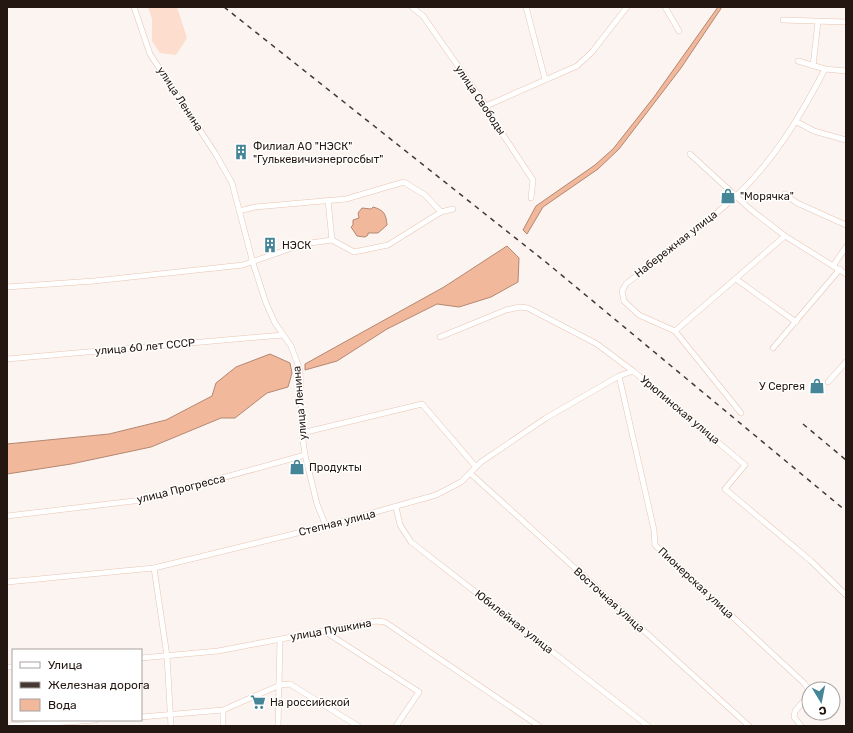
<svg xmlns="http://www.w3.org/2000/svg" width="853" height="733" viewBox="0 0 853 733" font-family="Rubik,sans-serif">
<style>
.green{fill:#fdddcd}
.water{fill:#f1b89b;stroke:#b48771}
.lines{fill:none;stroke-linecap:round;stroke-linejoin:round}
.minor-casing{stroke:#e9c4b1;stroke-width:6}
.minor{stroke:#fff;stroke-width:5}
.rail{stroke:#453833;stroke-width:1.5;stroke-dasharray:5 5;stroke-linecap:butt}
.labels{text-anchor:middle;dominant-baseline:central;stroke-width:3;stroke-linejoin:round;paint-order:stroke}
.street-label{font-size:11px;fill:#241610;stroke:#fff}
.poi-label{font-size:11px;fill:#241610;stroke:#fff;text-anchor:start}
</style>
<rect width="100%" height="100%" fill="#fcf4f0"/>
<path class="green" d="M148 7H177L187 38 176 55 160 53 152 41V19Z"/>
<g class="water">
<path d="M718 7H722L681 68 619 149 598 169 543 207 527 234 523 230 536 206 595 165 613 149 654 97Z"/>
<path d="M373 207C384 210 386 214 387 225L378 233H368V235L365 237 357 236 351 227 353 225V220L359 218 358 213 362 208 371 209Z"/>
<path d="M507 246 519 258 518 282 491 297 459 307 437 304 387 329 337 361 305 370V364L444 287Z"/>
<path d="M270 354 290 363 292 373 288 387 267 393 235 418H221L151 447 71 464 7 474V444L109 434 166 420 212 396 216 383 236 367Z"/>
</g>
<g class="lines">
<g class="minor-casing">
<g id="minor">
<path d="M134 7 150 54 215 153 232 183 253 263 266 303 275 323 291 346 300 370 302 433 305 455 317 504 326 526"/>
<path d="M412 7 423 16 486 106 490 115 533 180 531 198"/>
<path d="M526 7 545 79"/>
<path d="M665 7 679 31"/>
<path d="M783 20 846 22"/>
<path d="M798 61 825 69 846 71"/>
<path d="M813 66 818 22"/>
<path d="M486 106 577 66 592 52 627 7"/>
<path d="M797 122 814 131 846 140"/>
<path d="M690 154 750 209 785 236 846 274"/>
<path d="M785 194 797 203 846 225"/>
<path d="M328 201 332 240"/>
<path d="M239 211 255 207 346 199 404 182 425 195 441 212"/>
<path d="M833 266 846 247"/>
<path d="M736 279 796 322"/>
<path d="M7 287 94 281 243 265 303 244 332 240 354 252 388 245 441 212 453 209"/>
<path d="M675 331 785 236"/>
<path d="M440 337 506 310 520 307 528 308 597 344 633 371 745 465 725 489 811 561 846 595"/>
<path d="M773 348 840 269"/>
<path d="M7 359 283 335"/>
<path d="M619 376 654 530 655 545 804 683 809 690"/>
<path d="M828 382 846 362"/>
<path d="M741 413 675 331 639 315 624 301 622 291 626 284C662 255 701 228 735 197 774 161 801 115 825 69"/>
<path d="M302 433 422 404 476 467"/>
<path d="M470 473 749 726"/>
<path d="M396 507 400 525 411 542 648 726"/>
<path d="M7 516 142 500 305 455"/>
<path d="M154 568 167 656 171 726"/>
<path d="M7 582 154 568 326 526 436 495 461 482 481 462 546 418 619 376 633 371"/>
<path d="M324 631 419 692 396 726"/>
<path d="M141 658 218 651 376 621 385 622 539 726"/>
<path d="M7 667H13"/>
<path d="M223 710V726"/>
<path d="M141 717 223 710 280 685 290 684 358 726"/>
<path d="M7 726 96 720"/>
<path d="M278 726 280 640"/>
<path d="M801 726 794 717 795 711 809 695"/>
</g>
</g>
<use href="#minor" class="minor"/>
<g class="rail">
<path d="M224 7 547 263 846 511"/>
<path d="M803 424 846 460"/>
</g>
</g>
<defs>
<g id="building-bare" transform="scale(1.2)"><path d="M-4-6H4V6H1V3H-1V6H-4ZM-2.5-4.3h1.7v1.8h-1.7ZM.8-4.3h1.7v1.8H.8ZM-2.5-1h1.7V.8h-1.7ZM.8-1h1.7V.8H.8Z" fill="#458598" stroke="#fff" stroke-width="2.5" paint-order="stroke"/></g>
<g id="shop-bare" transform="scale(1.2)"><path d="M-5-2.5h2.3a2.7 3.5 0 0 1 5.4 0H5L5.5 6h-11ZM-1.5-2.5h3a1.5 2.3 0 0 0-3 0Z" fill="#458598" stroke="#fff" stroke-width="2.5" paint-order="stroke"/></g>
<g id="supermarket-bare" transform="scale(1.2)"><path d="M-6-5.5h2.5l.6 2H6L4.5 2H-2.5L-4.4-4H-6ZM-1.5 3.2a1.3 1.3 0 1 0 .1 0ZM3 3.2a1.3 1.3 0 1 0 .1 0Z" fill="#458598" stroke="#fff" stroke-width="2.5" paint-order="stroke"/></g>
</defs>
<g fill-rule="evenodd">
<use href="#building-bare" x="241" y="152"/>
<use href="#shop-bare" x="728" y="196"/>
<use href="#building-bare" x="270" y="245"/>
<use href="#shop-bare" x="817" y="386"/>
<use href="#shop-bare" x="297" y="467"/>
<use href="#supermarket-bare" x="258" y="702"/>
</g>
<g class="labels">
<g class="street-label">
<text transform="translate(180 99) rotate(57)">улица Ленина</text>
<text transform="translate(480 100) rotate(56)">улица Свободы</text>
<text transform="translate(676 244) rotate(-38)">Набережная улица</text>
<text transform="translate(145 347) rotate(-5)">улица 60 лет СССР</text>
<text transform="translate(300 403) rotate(-95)">улица Ленина</text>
<text transform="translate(680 410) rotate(40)">Урюпинская улица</text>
<text transform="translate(181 489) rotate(-14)">улица Прогресса</text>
<text transform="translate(337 523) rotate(-14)">Степная улица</text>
<text transform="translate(696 583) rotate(43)">Пионерская улица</text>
<text transform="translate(609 600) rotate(42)">Восточная улица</text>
<text transform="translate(514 622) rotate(38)">Юбилейная улица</text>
<text transform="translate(331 630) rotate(-10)">улица Пушкина</text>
</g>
<g class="poi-label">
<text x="253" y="146">Филиал АО "НЭСК"<tspan x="253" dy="13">"Гулькевичиэнергосбыт"</tspan></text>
<text x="740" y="196">"Морячка"</text>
<text x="282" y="245">НЭСК</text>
<text x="805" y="386" text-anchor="end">У Сергея</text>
<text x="309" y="467">Продукты</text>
<text x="270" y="702">На российской</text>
</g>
</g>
<rect width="853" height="733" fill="none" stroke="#241610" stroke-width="16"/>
<rect x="12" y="649" width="130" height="72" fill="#ffffff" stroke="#a7a29f"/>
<rect x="20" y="662" width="20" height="6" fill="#ffffff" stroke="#a7a29f"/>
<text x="48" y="669" font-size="12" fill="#241610">Улица</text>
<rect x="20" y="682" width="20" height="6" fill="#453833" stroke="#a7a29f"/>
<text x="48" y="689" font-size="12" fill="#241610">Железная дорога</text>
<rect x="20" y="699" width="20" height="12" fill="#f1b89b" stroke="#a7a29f"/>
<text x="48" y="709" font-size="12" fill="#241610">Вода</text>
<g transform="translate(821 701) rotate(170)"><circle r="19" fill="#ffffff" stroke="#a7a29f"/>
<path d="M0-3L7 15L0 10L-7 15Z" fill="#458598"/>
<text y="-6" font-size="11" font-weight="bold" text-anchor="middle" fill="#241610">С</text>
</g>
</svg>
